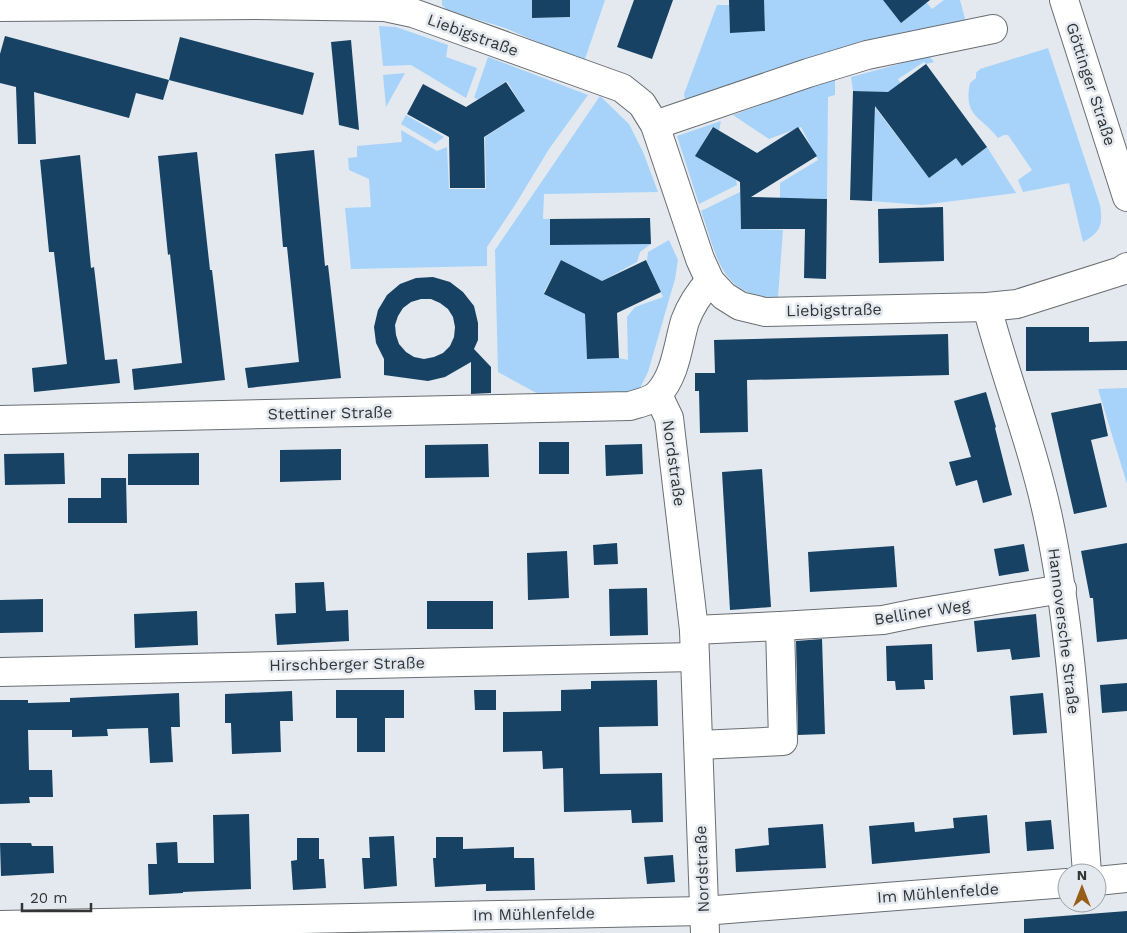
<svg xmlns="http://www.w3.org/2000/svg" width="1127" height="933" viewBox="0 0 1127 933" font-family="'Work Sans',sans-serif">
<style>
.green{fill:#a7d3fa}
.building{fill:#174264;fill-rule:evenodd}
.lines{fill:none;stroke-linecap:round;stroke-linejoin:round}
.minor-casing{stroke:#696e72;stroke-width:30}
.minor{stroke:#fff;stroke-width:28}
.labels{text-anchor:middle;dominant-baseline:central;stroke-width:5;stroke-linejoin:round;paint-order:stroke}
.street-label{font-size:16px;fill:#323436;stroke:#e3e9ee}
</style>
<rect width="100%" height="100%" fill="#e3e9ee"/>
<g class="green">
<path d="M442 0H532V18L570 17V0H605L584 62 505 28 447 10 442 5Z"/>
<path d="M764 0H883L927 3 932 9 944 0H960L966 23 685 101 684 94 717 5H729L730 32 765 31Z"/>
<path d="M379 26 396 27 448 45 446 57 477 68 466 98 411 65 383 66Z"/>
<path d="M1048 48 1100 205C1103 225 1101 232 1083 242L1069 183 1023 192 1018 180 1032 170 1008 135H1004L998 138C981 116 963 117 970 83L976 78V73L980 69Z"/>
<path d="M929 56 934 62 926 64 924 62 898 79 903 87 877 110 929 178 956 158 962 166 987 147 1016 193 922 205 872 201 876 92 853 91 851 77Z"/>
<path d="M488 57 588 95 549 149 515 205 487 247V266L351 269 345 208 371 207 369 179 349 170 348 158 357 157V146L402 142 401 130 437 151 447 147 449 189H486L485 137 525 111 507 81 478 99 474 98Z"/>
<path d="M405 73 386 107 383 75Z"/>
<path d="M835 78V95L828 97 827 199 805 198 800 202 780 203V183L818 160 801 127 769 139 733 115Z"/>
<path d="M600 96 629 124 643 152 658 192 544 194 543 219H550V244H651L640 252 637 262 602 281 561 260 544 292 585 314 587 359 619 358 628 360 627 317 635 307 663 297 647 261 648 252 669 240 678 260 675 279 648 372 640 388 630 392 540 395 498 372 495 250Z"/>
<path d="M406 115 444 137 435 144 401 124Z"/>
<path d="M721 121 719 131 712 127 696 156 736 180 737 185 699 204 677 136Z"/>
<path d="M740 192 741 229 783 230 778 297C720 298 717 255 701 211Z"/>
<path d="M1127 388V484L1098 389Z"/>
</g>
<g class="building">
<path d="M532 0H570V17L532 18Z"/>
<path d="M634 0H673L652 59 617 47Z"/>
<path d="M729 0H764L765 31 730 33Z"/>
<path d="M883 0H930L901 23Z"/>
<path d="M5 36 169 80 163 100 136 93 129 118 34 92 36 144H18L16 87 0 83V54Z"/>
<path d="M180 37 314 73 303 115 169 80Z"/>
<path d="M351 40 359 130 339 125 331 42Z"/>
<path d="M926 64 987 147 962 166 956 158 929 178 875 106 872 201 850 200 853 91 888 92Z"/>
<path d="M506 82 525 111 484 137 485 188H450L449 137 407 114 423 84 466 107Z"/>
<path d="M713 127 757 153 798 127 817 156 751 197 827 199 826 279 804 278 805 229H741L740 182 695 156Z"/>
<path d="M314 150 325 266 328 265 341 378 248 388 245 368 299 362 287 247H283L275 154Z"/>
<path d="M197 152 210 270H212L225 380 134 390 132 369 182 363 170 254 168 255 158 156Z"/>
<path d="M80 155 91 268 94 267 105 360 117 359 120 383 34 392 32 368 67 364 54 252H49L40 160Z"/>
<path d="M943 207 944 261 879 263 878 209Z"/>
<path d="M650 218 651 244 550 245V219Z"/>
<path d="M561 260 602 281 646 260 661 292 617 313 619 358 587 359 585 314 544 294Z"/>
<path d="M433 277 450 282 463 292 474 306 478 323V340L474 349 491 367V393L471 394V362L445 377 428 381 384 375V359L376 343 374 327 378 310 387 295 400 284 416 278ZM421 299H431L440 303 448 309 453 317 455 327 454 337 450 346 443 353 434 357 424 359 414 357 406 352 399 344 396 335 395 325 398 316 403 308 411 302Z"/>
<path d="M1026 327H1089V342L1127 341V370L1026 371Z"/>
<path d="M948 334 949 375 747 380 748 432 700 433 699 391H695V373H715L714 340Z"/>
<path d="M986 392 996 427 995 428 1012 495 983 503 977 480 956 486 949 462 971 457 954 401Z"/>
<path d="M1101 403 1108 436 1091 440 1107 507 1074 514 1051 413Z"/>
<rect x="539" y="442" width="30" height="32"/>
<path d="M488 444 489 477 425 478V445Z"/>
<path d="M642 444 643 474 606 476 605 445Z"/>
<path d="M341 449V480L280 482V450Z"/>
<path d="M64 453 65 484 5 485 4 454Z"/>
<path d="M199 453V485H128V454Z"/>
<path d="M762 469 771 607 730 610 722 472Z"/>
<path d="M101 478H126L127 523H68V498H101Z"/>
<path d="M617 543 618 564 594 565 593 545Z"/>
<path d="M1127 543V639L1097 642 1093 598H1090L1081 551Z"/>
<path d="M1024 544 1029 571 999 576 994 549Z"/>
<path d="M894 546 897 587 810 592 808 552Z"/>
<path d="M567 551 569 598 528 600 527 553Z"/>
<path d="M324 582 326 611 348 610 349 641 277 645 275 614 296 613 295 583Z"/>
<path d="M647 588 648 635 610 636 609 589Z"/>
<path d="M43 599V632L0 633V600Z"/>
<rect x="427" y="601" width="66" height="28"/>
<path d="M197 611 198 645 135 648 134 614Z"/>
<path d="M1036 614 1040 657 1012 660 1010 649 977 652 974 621Z"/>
<path d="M822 639 825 734 798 735 796 641Z"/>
<path d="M932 644 933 680H924L925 689 896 690 895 681H887L886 646Z"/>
<path d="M657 680 658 726 599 727 600 774 662 773 663 822 632 823 631 810 564 812 563 768 543 769 542 751 503 752V712L561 711V690L591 689V681Z"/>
<path d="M1127 683V711L1102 713 1100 685Z"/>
<path d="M336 690H404V718H385V752H357V718H336Z"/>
<path d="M474 690H496V710H475Z"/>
<path d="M292 691 293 721H280L281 752 232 754 231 723H225V694Z"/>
<path d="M179 693 180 727H171L173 762 150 763 148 728 107 729 108 736 72 737V730H28L29 770H52L53 797H29L30 803 0 804V700H28V703L70 702V698Z"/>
<path d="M1043 693 1047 733 1013 735 1010 696Z"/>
<path d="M249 814 251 889 183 892V893L149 895 148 864H157L156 843 177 842 178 863H214L213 815Z"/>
<path d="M987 815 990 853 872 864 869 826 914 822 915 832 954 828 953 818Z"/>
<path d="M1051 820 1054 849 1027 851 1025 822Z"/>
<path d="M823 824 826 868 736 872 735 849 769 845 768 828Z"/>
<path d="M394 836 397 886 364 889 362 858H370L369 837Z"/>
<path d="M436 837H463V849L514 847V858H534L535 890 486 891V884L435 887 433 858H436Z"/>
<path d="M297 838H319V859H324L326 888 293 890 291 861 297 860Z"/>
<path d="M0 843H31L32 846H53L54 873 1 876Z"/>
<path d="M673 855 675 882 647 884 644 857Z"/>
<path d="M1127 911V933H1024V919Z"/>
</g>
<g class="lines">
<g class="minor-casing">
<g id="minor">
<path d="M1064 0 1127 197"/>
<path d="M0 7 256 5 385 7 413 13 622 88 642 104 655 125 700 259 710 281 724 296 740 306 765 312 987 307 1017 304 1121 271 1127 267"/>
<path d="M655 125 808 73 867 55 993 29"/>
<path d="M987 307C1006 379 1034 449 1049 522 1073 637 1078 756 1087 873"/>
<path d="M658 395 669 418 694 630 705 933"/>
<path d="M0 420 630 406C639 403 651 401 658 394 676 375 678 344 685 321 691 305 699 293 710 281"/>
<path d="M780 626 883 620 917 613 1062 589"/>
<path d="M694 630 780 626 783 741 699 745"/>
<path d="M0 672 695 657"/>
<path d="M1097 881 1127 878"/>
<path d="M0 925 703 911 1067 883"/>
</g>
</g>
<use href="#minor" class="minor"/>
</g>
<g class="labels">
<g class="street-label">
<text transform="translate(473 35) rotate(20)">Liebigstraße</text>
<text transform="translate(1091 84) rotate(72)">Göttinger Straße</text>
<text transform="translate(834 310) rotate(-1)">Liebigstraße</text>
<text transform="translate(330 413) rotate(-1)">Stettiner Straße</text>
<text transform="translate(674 463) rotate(82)">Nordstraße</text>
<text transform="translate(922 612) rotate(-9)">Belliner Weg</text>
<text transform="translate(1064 631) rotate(83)">Hannoversche Straße</text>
<text transform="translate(347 664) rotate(-1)">Hirschberger Straße</text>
<text transform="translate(702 869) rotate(-92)">Nordstraße</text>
<text transform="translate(938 893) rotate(-4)">Im Mühlenfelde</text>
<text transform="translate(534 914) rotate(-1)">Im Mühlenfelde</text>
</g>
</g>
<g transform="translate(1082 888)"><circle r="24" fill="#e3e9ee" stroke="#9ca1a4"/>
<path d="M0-4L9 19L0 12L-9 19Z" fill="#975e1a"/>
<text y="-8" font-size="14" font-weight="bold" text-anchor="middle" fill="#323436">N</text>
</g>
<path d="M22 903v8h69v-8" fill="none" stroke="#323436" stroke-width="2.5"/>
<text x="30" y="903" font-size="15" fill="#323436" stroke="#e3e9ee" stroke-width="4" paint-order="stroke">20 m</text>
</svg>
